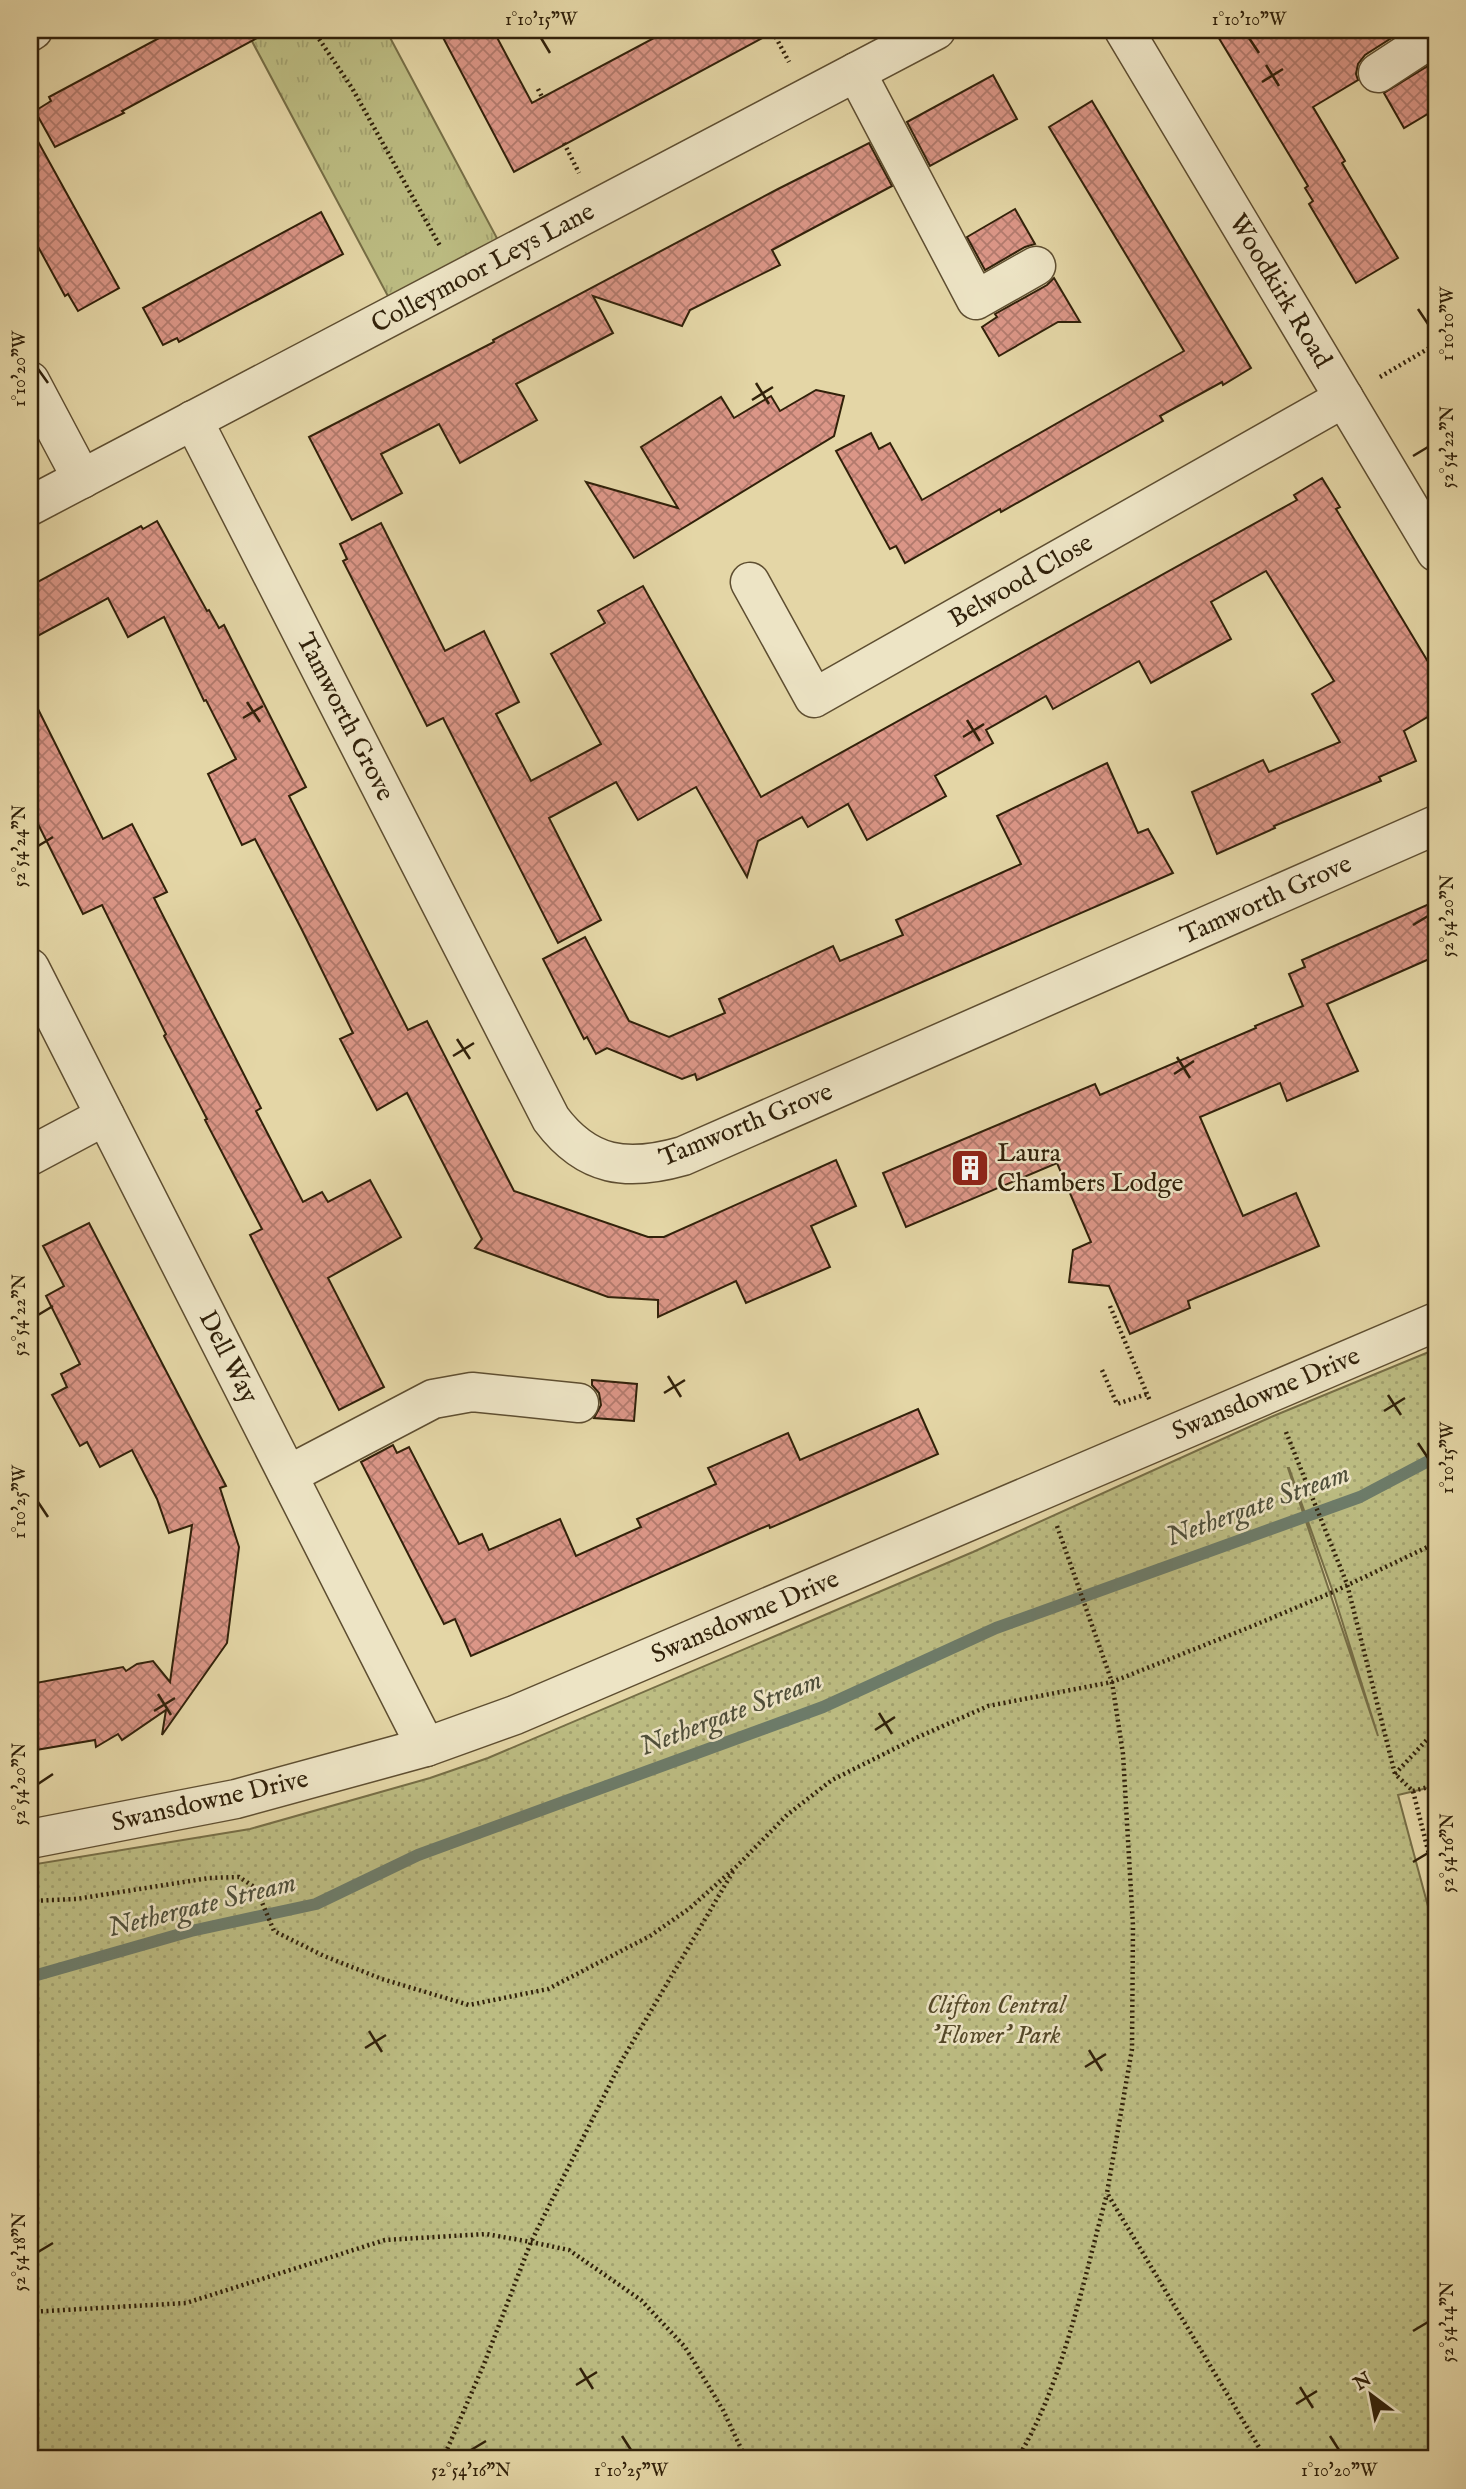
<svg xmlns="http://www.w3.org/2000/svg" width="1466" height="2489" viewBox="0 0 1466 2489" font-family="'IM FELL English',serif">
<style>
.grass{fill:url(#grass-tufts);stroke:#766e46;stroke-width:2}
.park{fill:url(#park-dots);stroke:#766e46;stroke-width:2;fill-rule:evenodd}
.lines{fill:none;stroke-linecap:round;stroke-linejoin:round}
.stream{stroke:#6d7c6a;stroke-width:12}
.building{fill:url(#building-cross-hatch);stroke:#31210a;stroke-width:2}
.minor-casing{stroke:#5e4e31;stroke-width:41}
.path{stroke:#31210a;stroke-width:4.5;stroke-dasharray:2 3.5;stroke-linecap:butt}
.minor{stroke:#ede4c5;stroke-width:38}
.ticks{fill:none;stroke:#31210a;stroke-width:2.5}
.labels{text-anchor:middle;dominant-baseline:central;stroke-width:5;stroke-linejoin:round;paint-order:stroke}
.street-label{font-size:26px;fill:#31210a;stroke:#ede4c5}
.poi-label{font-size:26px;fill:#31210a;stroke:#ede4c5;text-anchor:start}
.park-label{font-size:26px;font-style:italic;fill:#544828;stroke:#ede4c5}
.water-label{font-size:28px;font-style:italic;fill:#4f4f3a;stroke:#ede4c5}
.neatline{fill:none;stroke:#31210a;stroke-width:2.5}
.ticks-label{font-size:18px;text-anchor:middle;fill:#31210a}
</style>
<defs>
<pattern id="grass-tufts" width="24" height="20" patternUnits="userSpaceOnUse" patternTransform="scale(1.75)"><rect width="24" height="20" fill="#bcbc82"/><path d="M3 7l-1-3M5 7V3M7 7l1-3M15 17l-1-3M17 17v-4M19 17l1-3" fill="none" stroke="#a2a16f"/></pattern>
<pattern id="park-dots" width="8" height="8" patternUnits="userSpaceOnUse" patternTransform="scale(1.75)"><rect width="8" height="8" fill="#bcbc82"/><path d="M2 2h.1M6 6h.1" fill="none" stroke="#a2a16f" stroke-width="1.8" stroke-linecap="round"/></pattern>
<pattern id="building-cross-hatch" width="8" height="8" patternUnits="userSpaceOnUse" patternTransform="scale(1.75)"><rect width="8" height="8" fill="#db9687"/><path d="M0 0l8 8M0 8l8-8" fill="none" stroke="#b27a6d"/></pattern>
</defs>
<rect width="100%" height="100%" fill="#e4d6a6"/>
<filter id="stains"><feTurbulence type="fractalNoise" baseFrequency=".00286" numOctaves="4"/><feColorMatrix values="0 0 0 0 .2 0 0 0 0 .09 0 0 0 0 .02 0 0 0 .5 -.17"/></filter>
<radialGradient id="worn" r=".72"><stop offset=".6" stop-color="#630" stop-opacity="0"/><stop offset="1" stop-color="#630" stop-opacity=".3"/></radialGradient>
<path class="grass" d="M246 30H386L499 242 390 300Z"/>
<path class="park" d="M1436 1349V1786L1398 1795 1436 1936V2459H30V1865L250 1829 430 1778 488 1758 973 1552 1271 1417ZM1289 1468 1333 1592 1378 1736 1288 1468Z"/>
<g class="lines">
<path class="stream" d="M30 1977 191 1931 316 1904 418 1855 823 1707 996 1628 1360 1497 1436 1457"/>
</g>
<g class="building">
<path d="M174 30H272L122 111 124 113 55 147 35 111 51 101 49 97Z"/>
<path d="M439 30H493L532 103 669 30H777L514 172Z"/>
<path d="M1214 30H1404L1365 55 1358 64 1356 74 1358 80 1313 107 1345 161 1342 163 1398 258 1356 283 1309 204 1313 201 1305 188 1308 186Z"/>
<path d="M1436 61V109L1404 128 1384 93Z"/>
<path d="M993 75 1017 119 930 166 907 122Z"/>
<path d="M1092 101 1251 368 1223 385 1222 382 1160 416 1163 421 1001 512 1000 509 905 563 896 546 890 549 836 451 871 433 879 449 890 443 922 500 1184 351 1049 127Z"/>
<path d="M30 127 119 288 78 311 68 294 65 296 30 232Z"/>
<path d="M869 143 892 186 772 250 780 265 690 310 682 326 593 296 613 333 516 384 537 420 460 463 439 424 381 454 402 493 352 520 309 437 494 342 493 340 778 189Z"/>
<path d="M1015 209 1035 244 1025 247 985 270 967 237Z"/>
<path d="M321 212 343 254 179 342 177 338 163 345 143 308Z"/>
<path d="M1054 278 1080 322H1058L999 356 982 327 997 317 995 314 1047 285Z"/>
<path d="M816 390 844 396 834 436 634 558 586 482 678 508 641 447 721 397 734 418 771 396 780 411Z"/>
<path d="M1322 478 1340 507 1336 509 1436 675V712L1404 731 1416 761 1379 777 1381 781 1274 826 1275 828 1217 854 1192 792 1263 760 1269 772 1340 742 1312 694 1334 681 1266 571 1211 602 1231 639 1151 683 1139 661 1053 709 1046 696 986 730 993 743 935 776 946 796 867 840 848 804 808 827 802 817 758 841 747 877 696 787 638 820 616 782 549 818 601 920 558 943 443 718 427 726 343 561 347 559 340 544 381 523 445 651 484 631 519 702 496 714 531 781 601 744 551 654 605 623 598 611 643 586 761 797 1297 500 1294 495Z"/>
<path d="M157 521 207 611 209 610 219 628 224 625 306 787 289 796 408 1030 427 1021 514 1191 648 1237H664L836 1160 856 1206 811 1226 830 1267 746 1303 736 1281 658 1317V1300L608 1297 475 1248 482 1239 407 1093 377 1110 340 1039 353 1033 301 928 255 839 242 845 208 774 236 759 206 700 204 701 164 617 128 637 108 598 30 640V586L141 526 143 529Z"/>
<path d="M30 693 103 839 132 824 167 892 154 898 261 1108 256 1111 303 1202 322 1192 328 1202 370 1180 401 1237 328 1278 384 1387 339 1410 250 1235 262 1229 205 1120 207 1119 164 1036 166 1034 102 905 83 914 30 808Z"/>
<path d="M1107 763 1138 833 1148 829 1173 873 697 1080 695 1074 682 1079 607 1048 596 1054 587 1037 584 1039 543 959 585 937 629 1021 669 1037 725 1013 719 999 833 946 840 961 903 935 896 920 1021 864 997 816Z"/>
<path d="M1436 901V956L1327 1004 1358 1071 1287 1101 1280 1083 1200 1117 1243 1216 1296 1193 1319 1246 1188 1301 1190 1308 1130 1334 1109 1286 1069 1282 1073 1250 1091 1242 1057 1163 906 1227 883 1173 1095 1084 1100 1095 1256 1028 1255 1026 1303 1006 1289 974 1305 967 1302 960Z"/>
<path d="M89 1223 226 1486 220 1488 239 1547 227 1643 162 1735 166 1710 122 1740 118 1734 96 1747 95 1740 30 1751V1684L123 1667 126 1671 137 1664 153 1661 170 1682 192 1525 169 1533 157 1499 132 1450 100 1467 87 1442 80 1446 52 1395 67 1387 61 1374 80 1364 46 1296 64 1286 43 1246Z"/>
<path d="M592 1380 637 1384 634 1421 594 1418 601 1405 599 1393 592 1385Z"/>
<path d="M918 1409 938 1454 770 1528 769 1525 471 1656 455 1619 444 1624 361 1462 393 1445 397 1453 409 1447 459 1544 482 1534 489 1550 560 1519 576 1556 641 1527 637 1519 716 1484 708 1468 788 1433 800 1460Z"/>
</g>
<g class="lines">
<g class="minor-casing">
<g id="minor">
<path d="M1124 30 1436 552"/>
<path d="M30 32 33 30"/>
<path d="M856 72 976 300 1036 266"/>
<path d="M1378 73 1436 35"/>
<path d="M30 381 82 479"/>
<path d="M193 420 551 1119C587 1167 627 1172 683 1156L1436 825"/>
<path d="M30 506 936 30"/>
<path d="M750 582 814 698 1344 398"/>
<path d="M30 968 426 1747"/>
<path d="M30 1156 105 1116"/>
<path d="M288 1475 433 1399 472 1392 579 1403"/>
<path d="M30 1839 236 1799 426 1747 515 1715 1436 1322"/>
</g>
</g>
<g class="path">
<path d="M313 30 352 88 440 246"/>
<path d="M773 32 789 62"/>
<path d="M538 89 542 97"/>
<path d="M564 143 579 173"/>
<path d="M1380 377 1436 344"/>
<path d="M1110 1306 1150 1401"/>
<path d="M1102 1370 1117 1404 1147 1394"/>
<path d="M1286 1432 1347 1584 1395 1774 1413 1791 1436 1882"/>
<path d="M1057 1526 1112 1682 1123 1754 1133 1926 1132 2049 1107 2193 1266 2459"/>
<path d="M1395 1774 1436 1730"/>
<path d="M1413 1791 1436 1785"/>
<path d="M30 1901 76 1899 209 1878 239 1877 256 1888 274 1931 324 1956 382 1979 469 2005 548 1989 650 1936 690 1908 737 1866 787 1815 832 1780 916 1738 988 1706 1112 1682 1255 1625 1333 1592 1436 1543"/>
<path d="M30 2312 186 2303 385 2240 486 2234 531 2242 569 2250 641 2300 685 2347 723 2410 746 2459"/>
<path d="M443 2459 484 2364 531 2242 622 2060 734 1870"/>
<path d="M1017 2459C1063 2385 1084 2278 1107 2194"/>
</g>
<use href="#minor" class="minor"/>
</g>
<path class="ticks" d="M541 38 550 53M1249 38 1259 53M1266 65 1279 86M1262 82 1283 69M1418 309 1428 324M38 369 48 383M756 383 769 404M752 400 773 387M1413 456 1428 447M247 702 260 722M243 718 263 706M967 720 980 741M963 737 984 724M38 846 53 837M1413 925 1428 916M457 1039 470 1059M453 1056 474 1043M1177 1057 1190 1078M1174 1074 1194 1061M38 1315 53 1306M668 1376 681 1397M664 1393 685 1380M1388 1395 1401 1415M1384 1411 1405 1398M1418 1443 1428 1458M38 1502 48 1517M158 1694 171 1715M154 1711 175 1698M879 1713 892 1734M875 1730 895 1717M38 1784 53 1774M1413 1862 1428 1853M369 2031 382 2052M365 2048 386 2035M1089 2050 1102 2071M1085 2067 1106 2054M38 2252 53 2243M1413 2331 1428 2322M580 2368 593 2389M576 2385 597 2372M1300 2387 1313 2408M1296 2404 1317 2391M622 2436 631 2450M1330 2436 1339 2450M471 2450 486 2441"/>
<defs>
<g id="building-square" transform="scale(2.0125)"><rect x="-9" y="-9" width="18" height="18" rx="4" fill="#8f2418" stroke="#ede4c5"/><path d="M-4-6H4V6H1V3H-1V6H-4ZM-2.5-4.3h1.7v1.8h-1.7ZM.8-4.3h1.7v1.8H.8ZM-2.5-1h1.7V.8h-1.7ZM.8-1h1.7V.8H.8Z" fill="#fff"/></g>
</defs>
<g fill-rule="evenodd">
<use href="#building-square" x="970" y="1168"/>
</g>
<g class="labels">
<g class="street-label">
<text transform="translate(483 268) rotate(-28)">Colleymoor Leys Lane</text>
<text transform="translate(1280 291) rotate(59)">Woodkirk Road</text>
<text transform="translate(1021 581) rotate(-30)">Belwood Close</text>
<text transform="translate(345 717) rotate(63)">Tamworth Grove</text>
<text transform="translate(1266 900) rotate(-24)">Tamworth Grove</text>
<text transform="translate(746 1125) rotate(-22)">Tamworth Grove</text>
<text transform="translate(228 1357) rotate(63)">Dell Way</text>
<text transform="translate(1266 1394) rotate(-23)">Swansdowne Drive</text>
<text transform="translate(745 1617) rotate(-23)">Swansdowne Drive</text>
<text transform="translate(210 1801) rotate(-13)">Swansdowne Drive</text>
</g>
<g class="poi-label">
<text x="997" y="1153">Laura<tspan x="997" dy="30">Chambers Lodge</tspan></text>
</g>
<g class="park-label">
<text x="996" y="2005">Clifton Central<tspan x="996" dy="30">'Flower' Park</tspan></text>
</g>
<g class="water-label">
<text transform="translate(1258 1506) rotate(-20)">Nethergate Stream</text>
<text transform="translate(731 1714) rotate(-21)">Nethergate Stream</text>
<text transform="translate(202 1906) rotate(-14)">Nethergate Stream</text>
</g>
</g>
<rect width="1466" height="2489" fill="none" stroke="#e4d6a6" stroke-width="77"/>
<g transform="translate(1371 2395) rotate(328)" stroke="#ede4c5" stroke-width="5" paint-order="stroke">
<path d="M0-5L12 26L0 18L-12 26Z" fill="#31210a"/>
<text y="-10" font-size="19" font-weight="bold" text-anchor="middle" fill="#31210a">N</text>
</g>
<rect x="38" y="38" width="1390" height="2412" class="neatline"/>
<g class="ticks-label">
<text x="541" y="25">1°10'15"W</text>
<text x="1249" y="25">1°10'10"W</text>
<text transform="translate(1447 324) rotate(-90)" y="6">1°10'10"W</text>
<text transform="translate(19 369) rotate(-90)" y="6">1°10'20"W</text>
<text transform="translate(1447 447) rotate(-90)" y="6">52°54'22"N</text>
<text transform="translate(19 846) rotate(-90)" y="6">52°54'24"N</text>
<text transform="translate(1447 916) rotate(-90)" y="6">52°54'20"N</text>
<text transform="translate(19 1315) rotate(-90)" y="6">52°54'22"N</text>
<text transform="translate(1447 1458) rotate(-90)" y="6">1°10'15"W</text>
<text transform="translate(19 1502) rotate(-90)" y="6">1°10'25"W</text>
<text transform="translate(19 1784) rotate(-90)" y="6">52°54'20"N</text>
<text transform="translate(1447 1853) rotate(-90)" y="6">52°54'16"N</text>
<text transform="translate(19 2252) rotate(-90)" y="6">52°54'18"N</text>
<text transform="translate(1447 2322) rotate(-90)" y="6">52°54'14"N</text>
<text x="471" y="2476">52°54'16"N</text>
<text x="631" y="2476">1°10'25"W</text>
<text x="1339" y="2476">1°10'20"W</text>
</g>
<rect width="100%" height="100%" filter="url(#stains)"/>
<rect width="100%" height="100%" fill="url(#worn)"/>
</svg>
